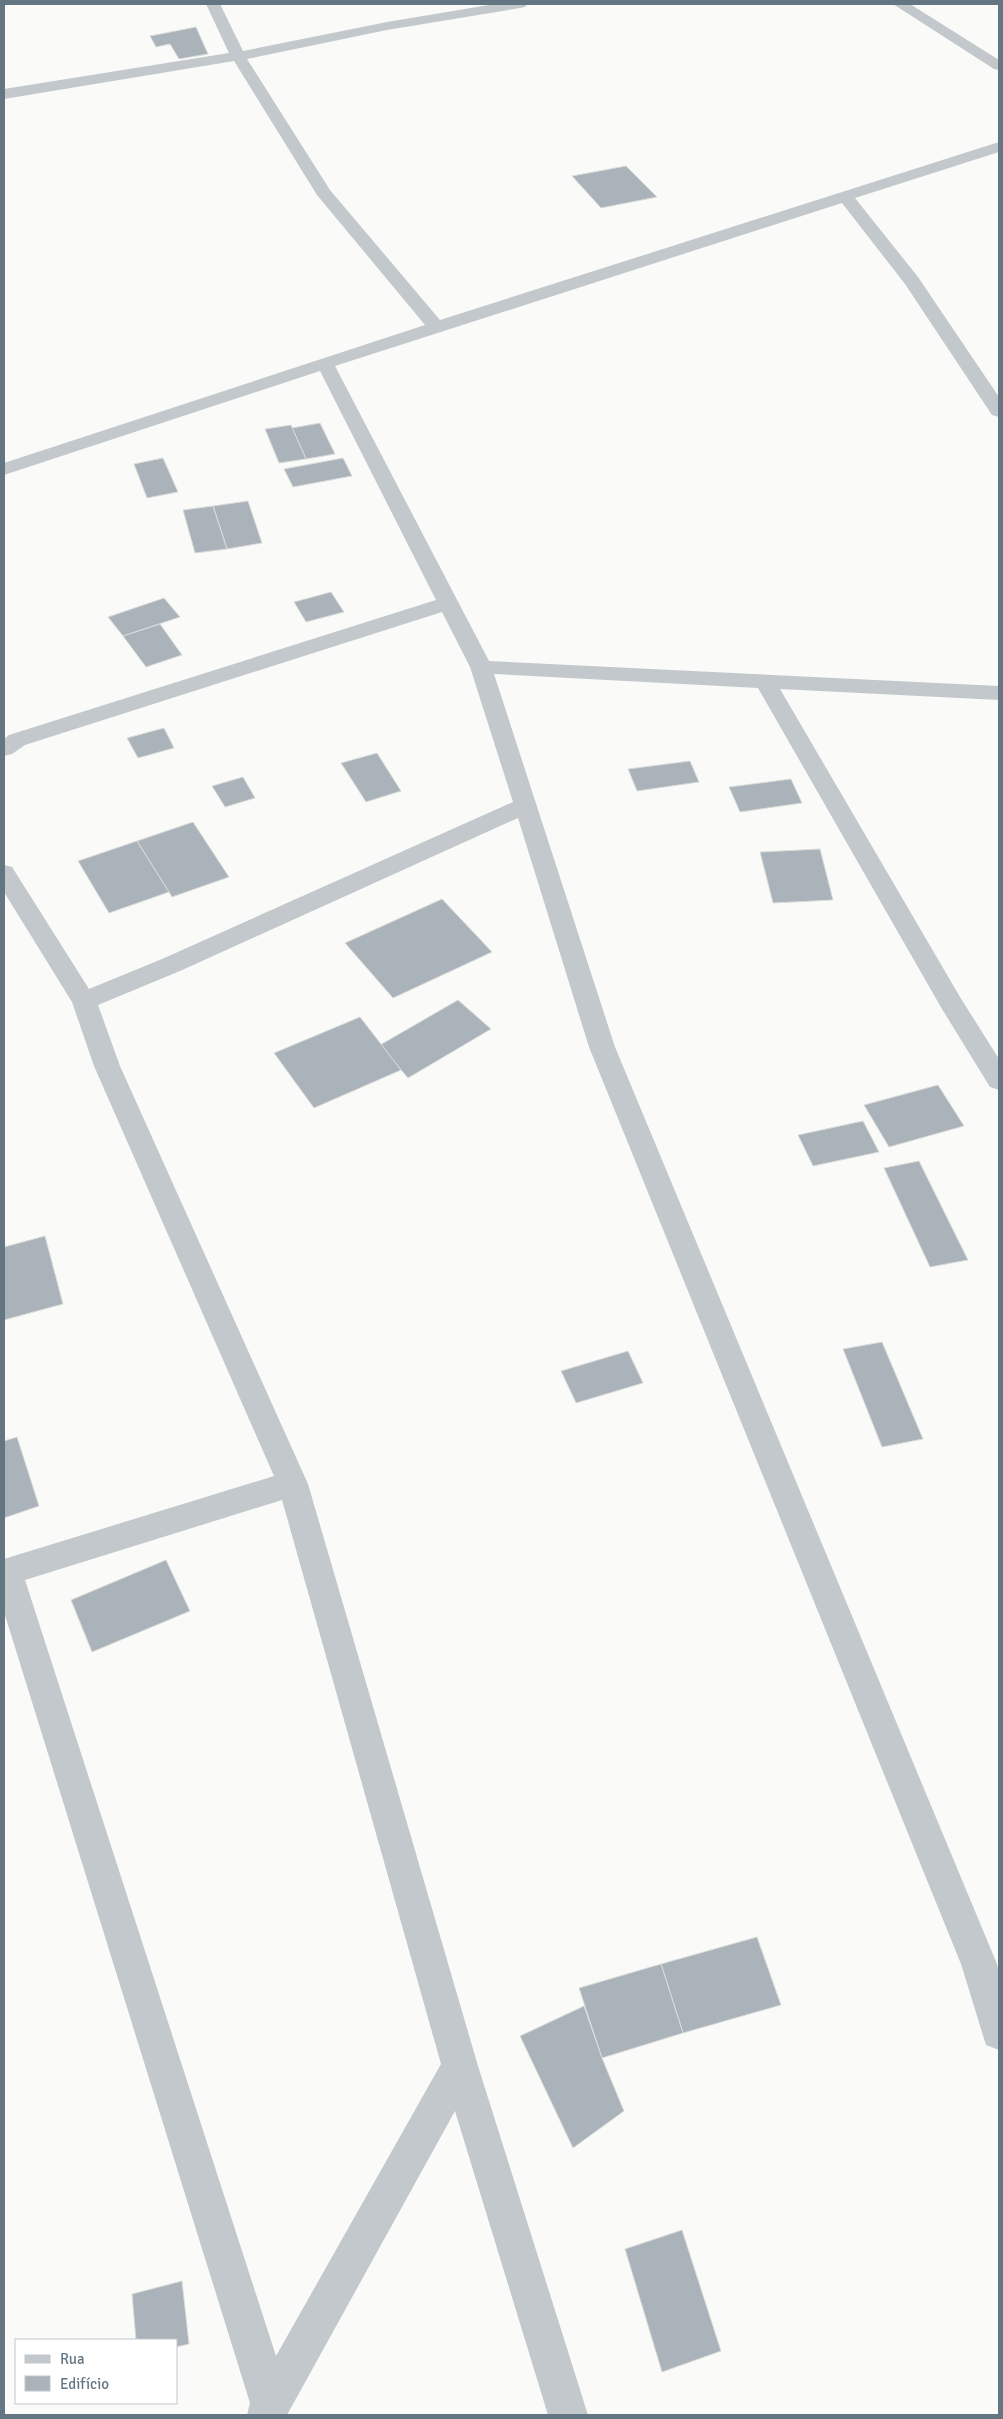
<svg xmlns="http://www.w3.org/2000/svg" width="1003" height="2419" viewBox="0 0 1003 2419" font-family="Signika,sans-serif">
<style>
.building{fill:#aab3b9;stroke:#dcdcda}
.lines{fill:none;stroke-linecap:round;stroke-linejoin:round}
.minor{fill:#c3c8cc;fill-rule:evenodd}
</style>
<rect width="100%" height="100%" fill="#fafaf8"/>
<g class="building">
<path d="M196 27 208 54 179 59 170 44 156 47 150 36Z"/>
<path d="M626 166 657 197 601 208 572 176Z"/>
<path d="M320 423 335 454 306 459 292 428Z"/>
<path d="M291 425 306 459 279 463 265 429Z"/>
<path d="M163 458 178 492 147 498 134 464Z"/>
<path d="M343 458 352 476 293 487 284 469Z"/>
<path d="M248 501 262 543 227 549 213 506Z"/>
<path d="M213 506 227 549 195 553 183 510Z"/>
<path d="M331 592 344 612 306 622 294 602Z"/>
<path d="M164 598 180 617 123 636 108 617Z"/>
<path d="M160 624 182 655 146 667 123 636Z"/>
<path d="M164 728 174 748 138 758 127 738Z"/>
<path d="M377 753 401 791 366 802 341 763Z"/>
<path d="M690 761 699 782 637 791 628 769Z"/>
<path d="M243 777 255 798 225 807 212 786Z"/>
<path d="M791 779 802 803 740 812 729 787Z"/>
<path d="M193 822 229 877 172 897 137 841Z"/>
<path d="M137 841 169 892 109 913 78 861Z"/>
<path d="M820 849 833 900 773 903 760 852Z"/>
<path d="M442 899 492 952 393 998 345 943Z"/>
<path d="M458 1000 491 1029 408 1078 380 1045Z"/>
<path d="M360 1017 401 1070 314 1108 274 1053Z"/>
<path d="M938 1085 964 1126 889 1147 864 1105Z"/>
<path d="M863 1121 879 1152 813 1166 798 1135Z"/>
<path d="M919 1161 968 1260 930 1267 884 1168Z"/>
<path d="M45 1236 63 1304 4 1320V1247Z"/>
<path d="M882 1342 923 1439 882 1447 843 1349Z"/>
<path d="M628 1351 643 1383 576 1403 561 1371Z"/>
<path d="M17 1437 39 1506 4 1518V1441Z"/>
<path d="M166 1560 190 1611 92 1652 71 1600Z"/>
<path d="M757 1937 781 2005 683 2033 661 1964Z"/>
<path d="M661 1964 683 2033 602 2058 579 1988Z"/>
<path d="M584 2006 602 2058 624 2111 573 2148 520 2036Z"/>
<path d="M682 2230 721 2351 662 2372 625 2249Z"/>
<path d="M182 2281 189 2344 176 2347V2340H136L132 2294Z"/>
</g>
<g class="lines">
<g class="minor">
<path d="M206 4H220L243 51 387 22 495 4H527L525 7 520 8 387 30 247 59 330 190 440 320 999 142V152L855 198 918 277 999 397V417L992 415 905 284 842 203 335 366 489 661 999 686V700L780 689 960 997 999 1059V1090L990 1087 942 1009 758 688 494 674 615 1047 997 1964 999 1972V2050L986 2045 961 1964 589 1047 518 818 180 971 98 1005 120 1066 308 1484 478 2066 588 2415H548L455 2111 287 2415H247L250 2403 4 1612V1559L274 1476 94 1066 72 1002 4 892V865L12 867 89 989 162 959 513 802 470 667 442 612 25 745 12 754 4 756V739L9 735 436 600 320 371 4 475V463L425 325 317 195 234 61 4 99V89L229 53ZM282 1500 441 2064 276 2356 25 1580Z"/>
<path d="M893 4H910L999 60V70L994 69Z"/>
</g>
</g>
<rect width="1003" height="2419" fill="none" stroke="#657683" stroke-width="10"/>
<rect x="15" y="2339" width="162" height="65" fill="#ffffff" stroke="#c1c8cd"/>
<rect x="25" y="2355" width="25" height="8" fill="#c3c8cc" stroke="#c1c8cd"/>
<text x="60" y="2364" font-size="15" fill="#657683">Rua</text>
<rect x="25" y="2376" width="25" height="15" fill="#aab3b9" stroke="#c1c8cd"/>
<text x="60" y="2389" font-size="15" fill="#657683">Edifício</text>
</svg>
